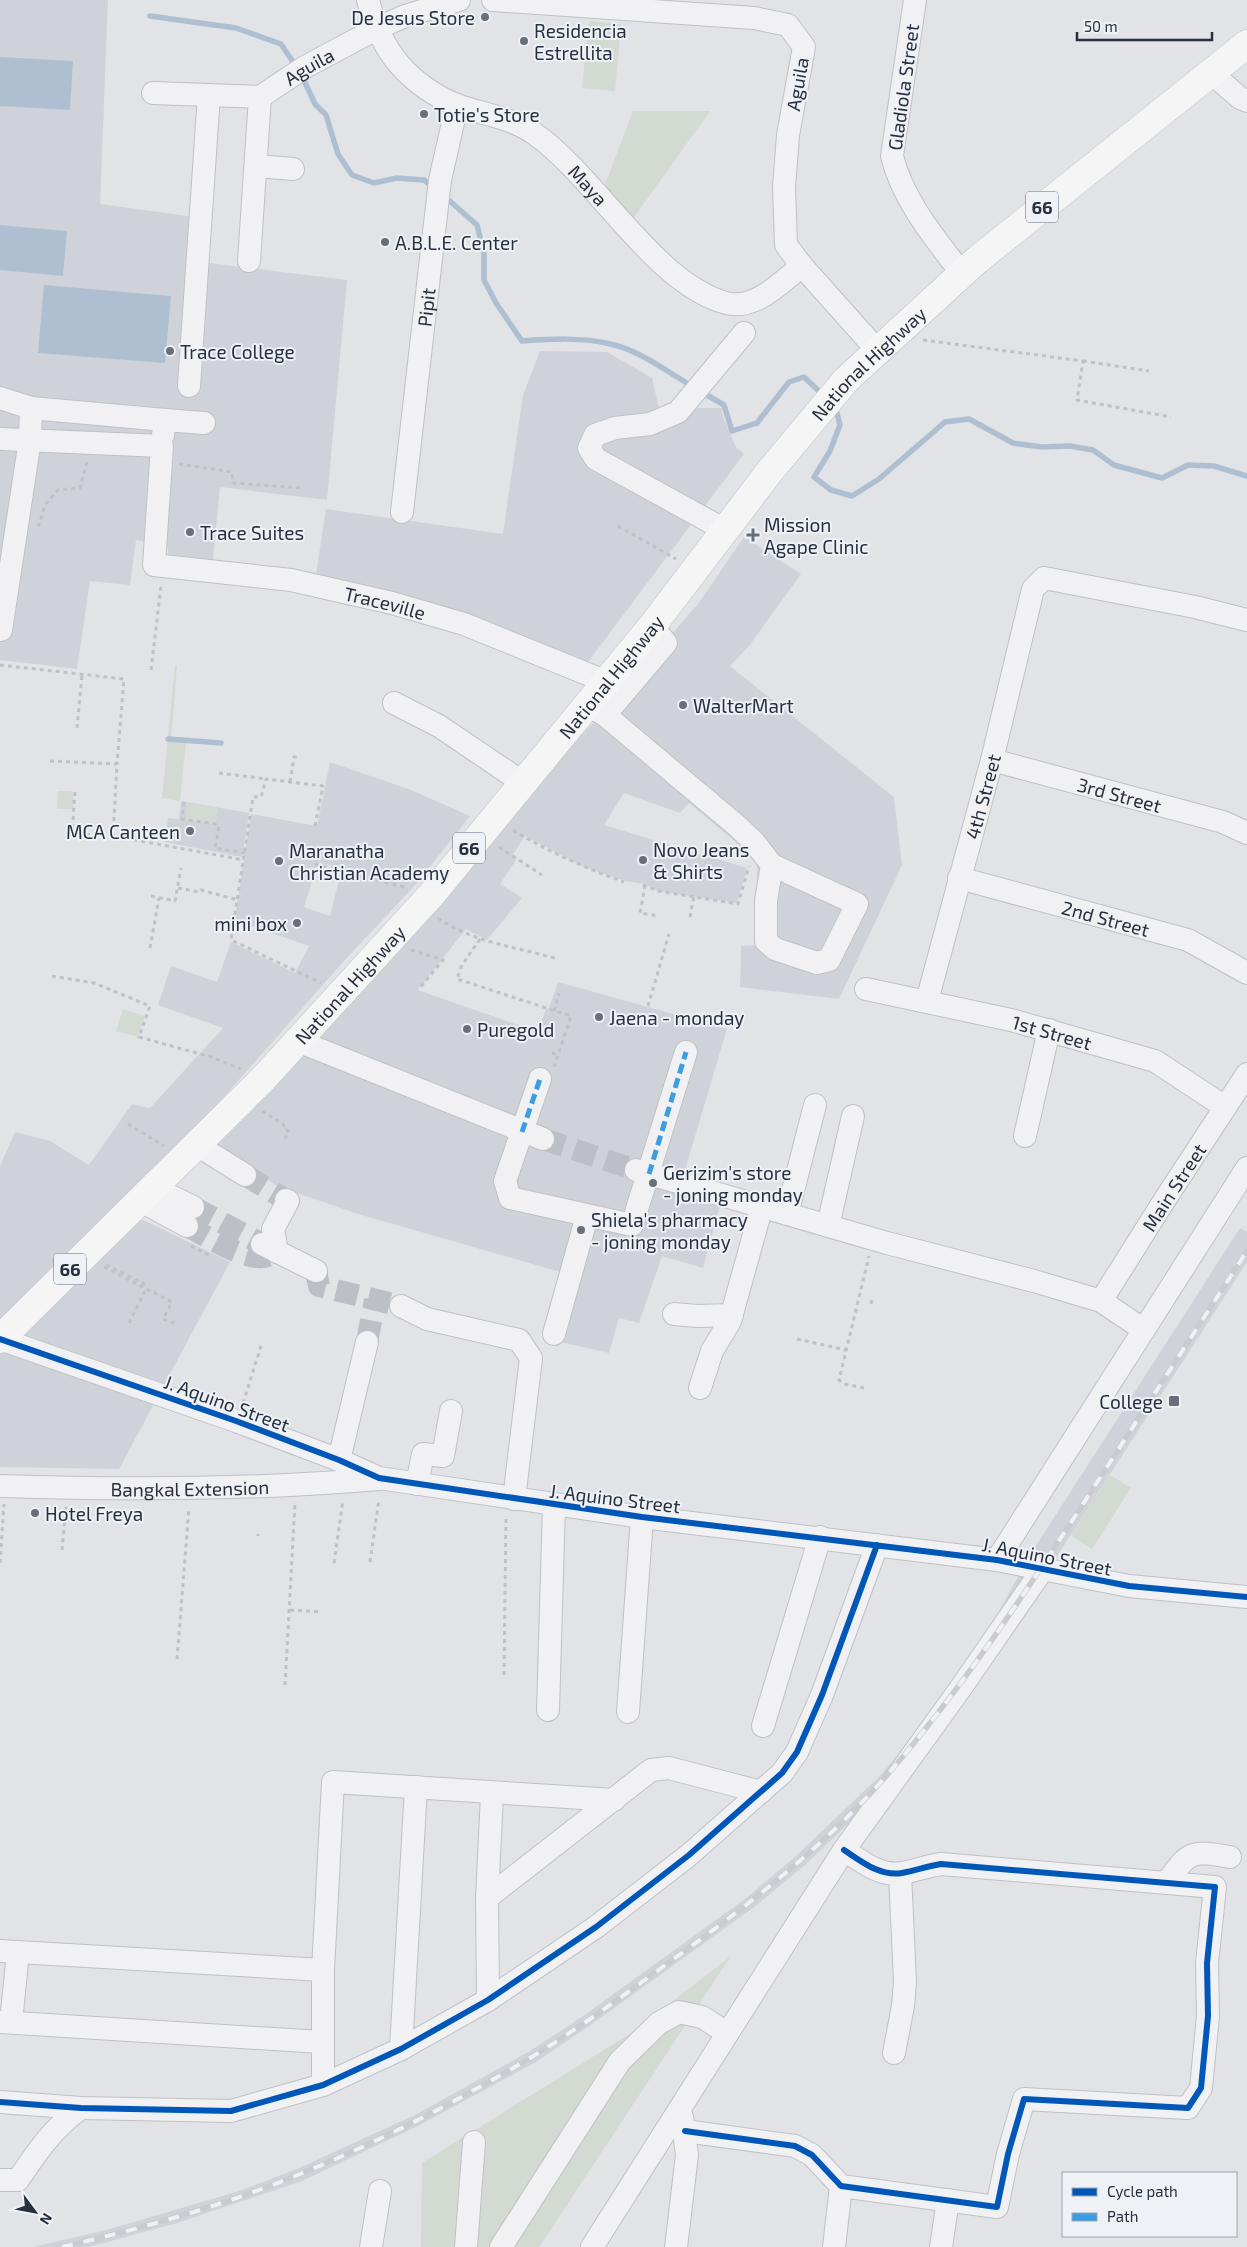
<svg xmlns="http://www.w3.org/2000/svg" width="1247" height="2247" viewBox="0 0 1247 2247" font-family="'Exo 2',sans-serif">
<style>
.built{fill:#cfd3d9;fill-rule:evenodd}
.green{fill:#d2dad1}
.water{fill:#afbfd2}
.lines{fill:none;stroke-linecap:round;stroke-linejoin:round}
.stream{stroke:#afbfd2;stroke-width:5.5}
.minor-tunnel{stroke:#bcbfc5;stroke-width:22;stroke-dasharray:22 11;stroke-linecap:butt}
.minor-casing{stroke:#bfc1c4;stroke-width:24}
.major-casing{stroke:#bdc0c4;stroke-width:29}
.path{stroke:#c0c1c7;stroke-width:3;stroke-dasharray:4 4;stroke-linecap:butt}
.minor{stroke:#f1f1f3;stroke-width:22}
.major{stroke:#f5f5f6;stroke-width:28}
.rail-casing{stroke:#cacbce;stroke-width:5.5}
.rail{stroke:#eef1f6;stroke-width:4;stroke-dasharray:11;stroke-linecap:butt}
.quiet{stroke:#3d9de3;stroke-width:5;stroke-dasharray:10 5;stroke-linecap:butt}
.cycleway-casing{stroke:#eef1f6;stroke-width:9}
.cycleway{stroke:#0057b8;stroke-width:6}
.poi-dot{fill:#696f79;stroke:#eef1f6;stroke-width:2}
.labels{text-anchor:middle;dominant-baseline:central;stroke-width:4;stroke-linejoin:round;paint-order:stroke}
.shield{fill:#eef1f6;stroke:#636a76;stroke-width:1}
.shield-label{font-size:18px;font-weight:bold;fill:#28303f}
.poi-label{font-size:19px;fill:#28303f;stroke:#eef1f6;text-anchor:start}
.street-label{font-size:19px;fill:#28303f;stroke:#eef1f6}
</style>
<rect width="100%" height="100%" fill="#e1e3e6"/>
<g class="built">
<path d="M0 0H108L100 204 195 217 194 261 347 280 327 500 220 487 212 568 168 563V546L136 540 130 585 90 581 77 669 0 660Z"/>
<path d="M540 351 607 352 652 378 659 408H722L723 417 736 447 744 454 585 666 315 581 326 509 503 534 523 395Z"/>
<path d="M744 537 801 574 749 646 730 666 894 797 902 865 839 999 740 987 741 946 757 945V860L689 803 680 813 624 793 625 791 604 825 747 868 737 903 658 891 645 884 625 881 584 867 525 836 512 856 516 860 500 884 522 898 487 940 466 929 418 990 538 1032 546 1009 549 1008 558 982 727 1029 679 1190 721 1202 703 1268 662 1256 639 1323 619 1318 609 1353 547 1339 564 1273 358 1214 277 1186 210 1142 496 824 595 721 698 604Z"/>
<path d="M330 762 411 790 470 816 417 883 343 962 200 1124 0 1323V1166L15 1132 50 1141 89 1165 132 1104 150 1108 223 1028 158 1005 171 966 217 982 231 942 295 973 309 946 235 920 251 814 317 826ZM318 862 342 868 330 916 304 907Z"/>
<path d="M181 801 249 813 242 857 165 842 168 818 179 819Z"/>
<path d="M139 1218 230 1262 119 1469 0 1467V1352Z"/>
<path d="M1240 1228 1247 1232V1262L1050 1567 891 1783 804 1866 753 1908 592 2024 536 2062 420 2125 302 2181 177 2223 89 2247H33L110 2229 236 2192 297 2169 415 2115 530 2051 586 2014 745 1899 796 1856 881 1775 954 1685 982 1642 1030 1555Z"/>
</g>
<g class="green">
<path d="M589 21 621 24 615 91 582 88Z"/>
<path d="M633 111H710L632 220 603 190Z"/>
<path d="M175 666H177L171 739 186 741 180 801 162 798Z"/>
<path d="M58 791H73V809H57Z"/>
<path d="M188 803 218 808 215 824 185 820Z"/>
<path d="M123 1009 145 1016 138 1037 116 1031Z"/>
<path d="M1110 1475 1131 1488 1092 1549 1071 1535Z"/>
<path d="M731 1956 539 2247H421L422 2163 633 2032Z"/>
</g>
<g class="water">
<path d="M0 57 73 61 70 110 0 106Z"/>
<path d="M0 225 67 231 63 276 0 270Z"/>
<path d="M44 285 171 296 165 363 38 353Z"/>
</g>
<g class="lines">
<g class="stream">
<path d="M150 16 236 28 281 44 297 68"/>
<path d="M302 76 315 104 326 115 338 154 352 175 374 183 397 178 424 180 433 187"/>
<path d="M444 196 477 225 484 253V280L496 303 522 341C551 339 582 337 610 344 640 350 667 372 692 386"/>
<path d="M700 391 724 405 732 431 757 423 789 382 804 377 823 395"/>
<path d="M835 406 840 425 830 451 814 477 831 490 852 496 879 479 945 422 969 419 1013 443 1042 447 1070 446 1093 450 1114 465 1162 478 1188 465 1214 466 1247 476"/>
<path d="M168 739 221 743"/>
</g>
<g class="minor-tunnel">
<path d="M543 1139 636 1170"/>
<path d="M245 1175 286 1200"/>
<path d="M193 1207 262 1244"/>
<path d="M187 1226C205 1235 252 1266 270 1255"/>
<path d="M316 1271 319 1286 401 1306"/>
<path d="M367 1342 375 1300"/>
</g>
<g class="minor-casing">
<g id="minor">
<path id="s1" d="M368 0C374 24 383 45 399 64 413 81 436 97 457 105 484 115 511 117 535 134 597 178 654 283 726 303 755 311 781 282 802 266"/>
<path d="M493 0 754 18 788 25 804 47 788 135 784 187 786 245 802 266 877 350"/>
<path d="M915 0 892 156C903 201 935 238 962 274"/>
<path d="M1210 72 1240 98 1247 101"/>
<path id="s2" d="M153 93 260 97 305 67 376 29 405 16 459 0"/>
<path d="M257 166 293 169"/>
<path d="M249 261 260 97"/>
<path d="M189 386 209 95"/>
<path d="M0 398 31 408 165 420"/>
<path d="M163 435 165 420 204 423"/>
<path id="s3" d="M0 439 162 446 154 565 291 580 392 603 464 624 607 682"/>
<path id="s4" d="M402 512 440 180 457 105"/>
<path d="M725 530 596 459 589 448 595 435 615 428 650 424 678 412 744 333"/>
<path d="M1 630 30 440 31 408"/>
<path d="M394 703 439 726 522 782"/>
<path d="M587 705 605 715 736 825 754 842 772 865 857 904 829 960 817 963 775 949 766 941V900L772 865"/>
<path d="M605 715 666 643 652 626"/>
<path id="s5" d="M992 760 1223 822 1247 833"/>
<path id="s6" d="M959 878 1188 940 1247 973"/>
<path id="s7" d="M866 989 1011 1020 1155 1061 1225 1107"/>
<path id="s8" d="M927 1001 992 760 1033 589 1044 578 1195 607 1247 620"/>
<path d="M298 1041 543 1139"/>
<path d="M540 1079 505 1181 510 1198 632 1225 686 1052"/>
<path d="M1025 1136 1049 1030"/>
<path d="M197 1145 245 1175"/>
<path d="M636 1170 887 1243 1034 1281 1101 1301 1144 1330"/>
<path d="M154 1188 193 1207"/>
<path d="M141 1201 187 1226"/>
<path d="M787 1214 815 1105"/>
<path d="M828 1226 853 1116"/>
<path d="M262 1244 316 1271"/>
<path d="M277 1252 273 1229 288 1201 286 1200"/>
<path id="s9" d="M1101 1301 1162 1204 1247 1074"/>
<path d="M401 1306 427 1319 519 1340 531 1358 514 1499"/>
<path d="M674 1314 697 1316 732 1315"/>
<path d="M554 1334 587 1216"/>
<path d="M0 1339 236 1421 339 1460 379 1478 642 1517 997 1560 1129 1586 1247 1597"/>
<path d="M700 1388 712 1351 730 1321 762 1206"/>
<path d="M339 1460 367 1342"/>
<path d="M417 1484 423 1454 443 1456 451 1411"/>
<path id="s10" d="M0 1486C125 1490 253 1490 378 1479"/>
<path d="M997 1560 1247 1168"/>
<path d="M548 1710 554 1505"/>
<path d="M628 1712 642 1517"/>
<path d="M763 1726 820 1537"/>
<path d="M1166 1883C1190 1851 1190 1850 1230 1857"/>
<path d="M487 1898 651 1770 669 1768 761 1792"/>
<path d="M0 1951 323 1970"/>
<path d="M488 2000 487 1898 492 1794"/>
<path d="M0 2022 322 2042"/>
<path d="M11 2022 18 1952"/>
<path d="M401 2049 416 1787"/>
<path d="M894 2053 903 2006 905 1982 900 1874"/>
<path d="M323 2085V1970L333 1782 614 1800"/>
<path d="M0 2102 81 2108 231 2111 323 2085 401 2049 488 2000 596 1927 689 1855 782 1773 797 1752 822 1695 877 1545"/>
<path d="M685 2131 795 2146 812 2155 841 2186 997 2207 1008 2154 1024 2099 1188 2108 1201 2088 1208 2016 1207 1963 1215 1887 941 1864C927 1866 915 1871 902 1873 880 1877 861 1861 844 1850"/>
<path d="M0 2180H18C37 2152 53 2128 81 2108"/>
<path d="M371 2247 380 2191"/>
<path d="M466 2247 474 2142"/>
<path d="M501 2247 620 2061 659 2023 679 2012 702 2017 727 2033"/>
<path d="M592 2247 844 1850 960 1689 1043 1569"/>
<path d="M676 2247 687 2155 682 2117"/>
<path d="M834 2247 841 2186"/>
<path d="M941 2247 948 2200"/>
</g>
</g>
<g class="major-casing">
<g id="major">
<path id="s11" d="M0 1339 261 1081 432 894 652 626 770 471 846 380 977 260 1247 44"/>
</g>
</g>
<g class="path">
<path d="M923 340 1083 361 1077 400 1171 417"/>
<path d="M1083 361 1149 371"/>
<path d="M179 464 232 472 233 483 303 488"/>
<path d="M37 524 39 525 45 505 58 490 80 488 87 462"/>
<path d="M618 526 676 559"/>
<path d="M0 665 124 679 117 764"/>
<path d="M151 670 161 586"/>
<path d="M77 728 82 675"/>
<path d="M50 761 117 764 113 836 244 860"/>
<path d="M219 773 266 779"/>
<path d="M290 782 294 757H300"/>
<path d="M75 792 72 834 113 836"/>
<path d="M184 802 182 819 215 824 219 826 215 848 245 853"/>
<path d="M315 826 323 786 266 779 261 797H253L231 940 321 983"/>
<path d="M513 830C549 852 585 868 624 882"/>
<path d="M499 847 542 875"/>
<path d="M315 864 408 888"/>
<path d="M643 885 658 891 738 904 749 866"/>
<path d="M645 885 640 913 659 916"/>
<path d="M178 888 200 892 201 890 238 900"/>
<path d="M151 896 175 901 181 868"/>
<path d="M690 917 694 896"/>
<path d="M438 918C474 943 517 947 558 959"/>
<path d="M480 939 462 965 457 979 571 1016"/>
<path d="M150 948 159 898"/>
<path d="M411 950 443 960 419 989"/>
<path d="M52 976 94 983 150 1006 139 1037 211 1057 241 1069"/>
<path d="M648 1006 669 934"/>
<path d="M554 1011 559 993"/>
<path d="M552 1053 558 1055"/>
<path d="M554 1067 571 1016"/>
<path d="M262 1111 284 1125 283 1127 289 1132 284 1140"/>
<path d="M128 1124 164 1146"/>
<path d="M191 1246 211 1256"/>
<path d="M106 1265 147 1285"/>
<path d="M104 1267 172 1302 163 1319 174 1323"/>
<path d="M871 1304 872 1300"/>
<path d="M129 1323 146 1289"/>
<path d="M797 1339 846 1350"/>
<path d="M864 1388 845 1384 839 1380 869 1256"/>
<path d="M243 1403 261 1346"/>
<path d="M258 1536V1534"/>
<path d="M62 1550 66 1507"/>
<path d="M370 1562 379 1499"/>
<path d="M0 1563 4 1504"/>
<path d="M334 1563 343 1500"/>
<path d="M290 1610 321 1612"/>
<path d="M177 1659 189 1508"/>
<path d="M504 1675 506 1515"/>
<path d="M285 1685 295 1503"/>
</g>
<use href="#minor" class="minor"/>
<use href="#major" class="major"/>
<g class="rail-casing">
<path id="rail" d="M62 2247C143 2228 223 2206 300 2174 379 2142 456 2102 530 2058 580 2028 628 1992 675 1958 751 1903 826 1845 888 1774 965 1685 1030 1586 1094 1487 1145 1408 1196 1330 1247 1251"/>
</g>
<use href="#rail" class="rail"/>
<g class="quiet">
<path d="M522 1132 540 1079"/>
<path d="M649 1174 686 1052"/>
</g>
<g class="cycleway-casing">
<g id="cycleway">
<path d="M0 1339 236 1421 339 1460 379 1478 642 1517 997 1560 1129 1586 1247 1597"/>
<path d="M0 2102 81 2108 231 2111 323 2085 401 2049 488 2000 596 1927 689 1855 782 1773 797 1752 822 1695 877 1545"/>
<path d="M685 2131 795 2146 812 2155 841 2186 997 2207 1008 2154 1024 2099 1188 2108 1201 2088 1208 2016 1207 1963 1215 1887 941 1864C927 1866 915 1871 902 1873 880 1877 861 1861 844 1850"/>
</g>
</g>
<use href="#cycleway" class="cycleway"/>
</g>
<g class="poi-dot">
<circle cx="485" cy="17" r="5"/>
<circle cx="524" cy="41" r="5"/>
<circle cx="424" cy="114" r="5"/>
<circle cx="385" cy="242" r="5"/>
<circle cx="170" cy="351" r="5"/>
<circle cx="190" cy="532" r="5"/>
<path d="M750.5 527.5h5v5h5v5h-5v5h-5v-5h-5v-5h5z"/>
<circle cx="683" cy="705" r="5"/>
<circle cx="190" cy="831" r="5"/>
<circle cx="643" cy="860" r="5"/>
<circle cx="279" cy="861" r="5"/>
<circle cx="297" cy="923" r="5"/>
<circle cx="599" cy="1017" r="5"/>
<circle cx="467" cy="1029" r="5"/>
<circle cx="653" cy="1183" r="5"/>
<circle cx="581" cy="1230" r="5"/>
<rect x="1168" y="1395" width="12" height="12" rx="2.5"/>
<circle cx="35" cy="1513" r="5"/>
</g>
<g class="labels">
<g class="shield">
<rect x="1026" y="191.5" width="32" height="31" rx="4"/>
<rect x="453" y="832.5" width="32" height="31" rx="4"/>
<rect x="54" y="1253.5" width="32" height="31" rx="4"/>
</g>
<g class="shield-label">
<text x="1042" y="207">66</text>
<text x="469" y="848">66</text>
<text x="70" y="1269">66</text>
</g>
<g class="poi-label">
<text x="475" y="17" text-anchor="end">De Jesus Store</text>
<text x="534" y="30">Residencia<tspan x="534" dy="22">Estrellita</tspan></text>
<text x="434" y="114">Totie's Store</text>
<text x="395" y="242">A.B.L.E. Center</text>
<text x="180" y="351">Trace College</text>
<text x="764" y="524">Mission<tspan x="764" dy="22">Agape Clinic</tspan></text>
<text x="200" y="532">Trace Suites</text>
<text x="693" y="705">WalterMart</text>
<text x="180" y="831" text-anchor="end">MCA Canteen</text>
<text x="653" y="849">Novo Jeans<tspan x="653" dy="22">&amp; Shirts</tspan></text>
<text x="289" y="850">Maranatha<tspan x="289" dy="22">Christian Academy</tspan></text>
<text x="287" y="923" text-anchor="end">mini box</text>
<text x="609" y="1017">Jaena - monday</text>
<text x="477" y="1029">Puregold</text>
<text x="663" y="1172">Gerizim's store<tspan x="663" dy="22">- joning monday</tspan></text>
<text x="591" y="1219">Shiela's pharmacy<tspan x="591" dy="22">- joning monday</tspan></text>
<text x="1163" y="1401" text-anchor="end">College</text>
<text x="45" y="1513">Hotel Freya</text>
</g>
<g class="street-label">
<text stroke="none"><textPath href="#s2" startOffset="165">Aguila</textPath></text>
<text transform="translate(797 84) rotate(-80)">Aguila</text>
<text transform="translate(903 87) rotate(-82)">Gladiola Street</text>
<text stroke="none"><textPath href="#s1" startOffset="301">Maya</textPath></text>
<text stroke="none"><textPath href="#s4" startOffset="206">Pipit</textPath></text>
<text stroke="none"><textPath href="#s11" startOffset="1308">National Highway</textPath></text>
<text stroke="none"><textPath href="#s3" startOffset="516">Traceville</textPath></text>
<text stroke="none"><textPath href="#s11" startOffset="902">National Highway</textPath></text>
<text stroke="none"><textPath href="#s5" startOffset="132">3rd Street</textPath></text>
<text stroke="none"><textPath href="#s8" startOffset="212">4th Street</textPath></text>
<text stroke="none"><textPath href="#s6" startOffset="152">2nd Street</textPath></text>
<text stroke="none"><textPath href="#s11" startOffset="498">National Highway</textPath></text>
<text stroke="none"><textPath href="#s7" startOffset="191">1st Street</textPath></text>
<text stroke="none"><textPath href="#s9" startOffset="135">Main Street</textPath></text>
<text transform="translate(227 1403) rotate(20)">J. Aquino Street</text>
<text stroke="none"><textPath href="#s10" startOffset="190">Bangkal Extension</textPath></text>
<text transform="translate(615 1498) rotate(7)">J. Aquino Street</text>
<text transform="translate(1047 1556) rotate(11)">J. Aquino Street</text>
</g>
</g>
<rect x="1062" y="2172" width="175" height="65" fill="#eef1f6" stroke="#9fa4ad"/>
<rect x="1072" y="2188" width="25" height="8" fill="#0057b8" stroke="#9fa4ad"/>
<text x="1107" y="2197" font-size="15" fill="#28303f">Cycle path</text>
<rect x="1072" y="2213" width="25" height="8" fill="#3d9de3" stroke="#9fa4ad"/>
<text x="1107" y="2222" font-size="15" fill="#28303f">Path</text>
<g transform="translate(35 2212) rotate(122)" stroke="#eef1f6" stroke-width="4" paint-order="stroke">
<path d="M0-4L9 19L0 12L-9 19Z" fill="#28303f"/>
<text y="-8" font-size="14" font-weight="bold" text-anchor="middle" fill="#28303f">N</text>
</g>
<path d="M1077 32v8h135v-8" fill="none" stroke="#28303f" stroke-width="2.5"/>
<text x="1084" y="32" font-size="15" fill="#28303f" stroke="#eef1f6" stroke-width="4" paint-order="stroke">50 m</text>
</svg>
